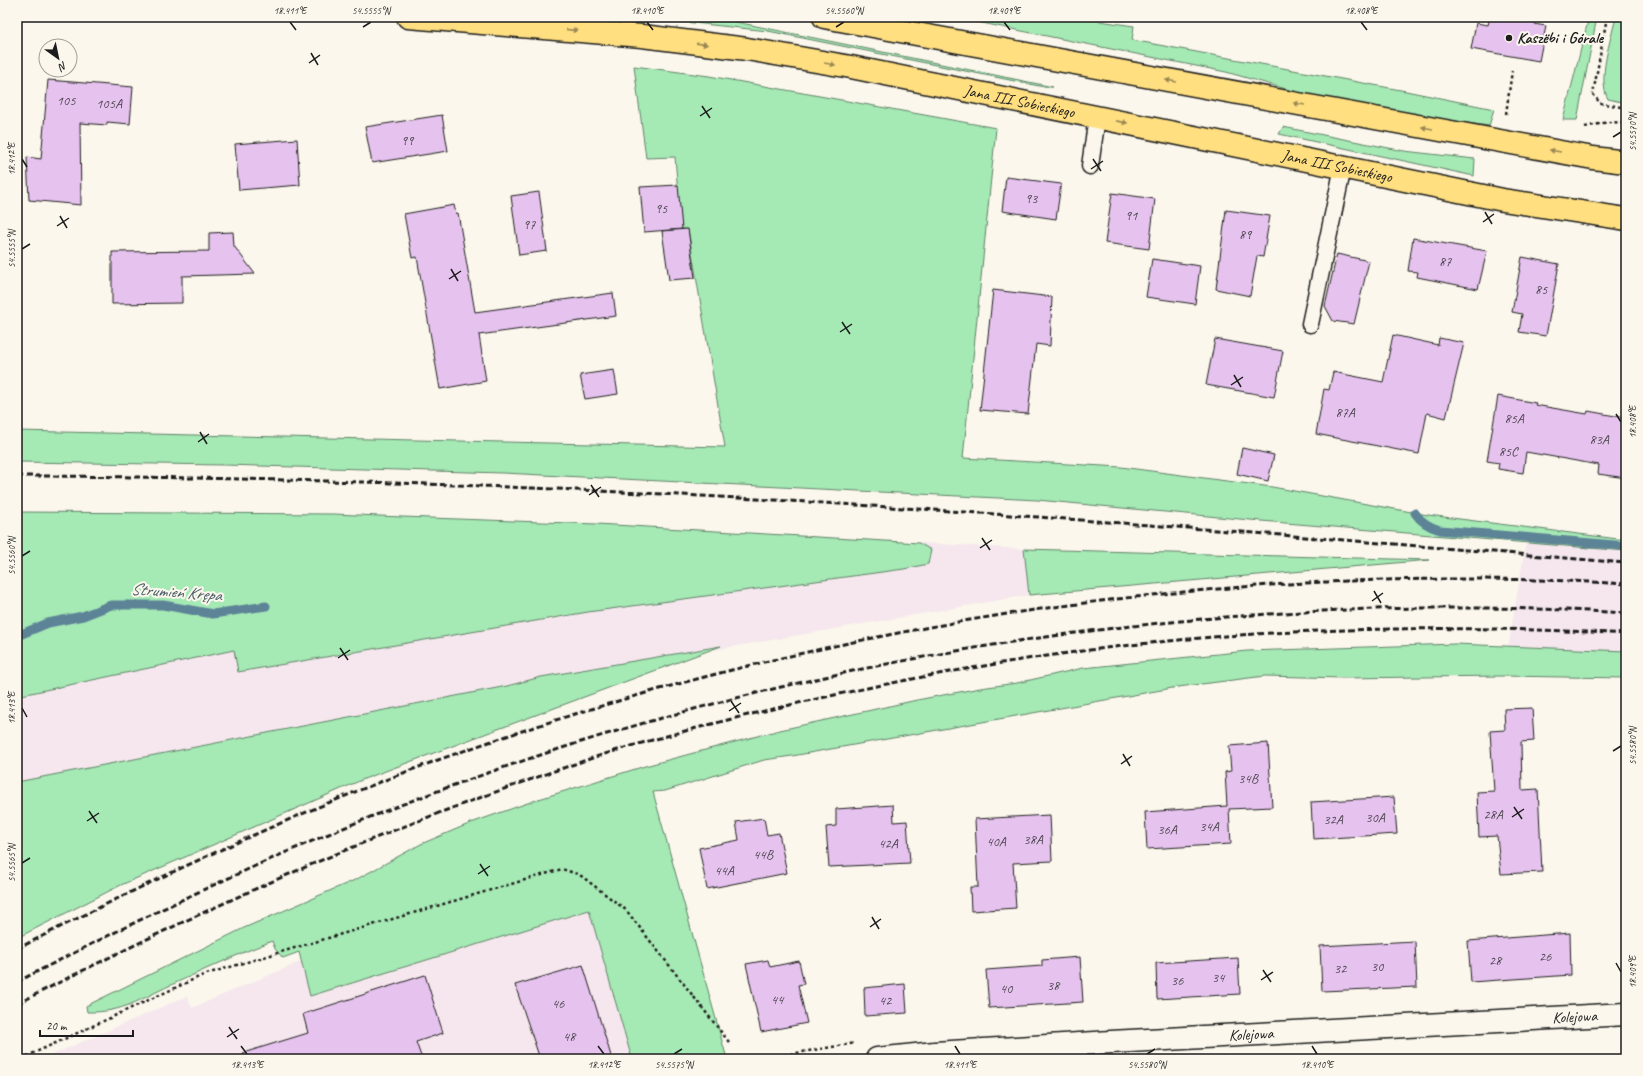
<svg xmlns="http://www.w3.org/2000/svg" width="1643" height="1076" viewBox="0 0 1643 1076" font-family="Caveat,sans-serif">
<style>
.built{fill:#f5e7ed}
.green{fill:#a5e9b4;stroke:#608268}
.lines{fill:none;stroke-linecap:round;stroke-linejoin:round}
.stream{stroke:#5d8397;stroke-width:9}
.building{fill:#e6c3ef;stroke:#1c1c1c}
.service-casing{stroke:#1c1c1c;stroke-width:19}
.minor-casing{stroke:#1c1c1c;stroke-width:25}
.primary-casing{stroke:#1c1c1c;stroke-width:25}
.path{stroke:#1c1c1c;stroke-width:2.5;stroke-dasharray:3 3;stroke-linecap:butt}
.service{stroke:#fbf7ec;stroke-width:16}
.minor{stroke:#fbf7ec;stroke-width:22}
.primary{stroke:#ffdf80;stroke-width:22}
.rail{stroke:#1c1c1c;stroke-width:3;stroke-dasharray:6 3;stroke-linecap:butt}
.oneway{fill:#998753}
.ticks{fill:none;stroke:#1c1c1c;stroke-width:1.5}
.poi-dot{fill:#1c1c1c;stroke:#fbf7ec;stroke-width:1.5}
.labels{text-anchor:middle;dominant-baseline:central;stroke-width:4;stroke-linejoin:round;paint-order:stroke}
.number-label{font-size:14px;fill:#4e4651}
.poi-label{font-size:16px;font-weight:bold;fill:#1c1c1c;stroke:#fbf7ec;text-anchor:start}
.street-label{font-size:16px;fill:#1c1c1c;stroke:#fbf7ec}
.water-label{font-size:17px;font-style:italic;fill:#425864;stroke:#fbf7ec}
.neatline{fill:none;stroke:#1c1c1c;stroke-width:1.5}
.ticks-label{font-size:10px;text-anchor:middle;fill:#1c1c1c}
</style>
<rect width="100%" height="100%" fill="#fbf7ec"/>
<filter id="ink" filterUnits="userSpaceOnUse"><feTurbulence type="fractalNoise" baseFrequency=".025" numOctaves="2"/><feDisplacementMap in="SourceGraphic" scale="8" xChannelSelector="R" yChannelSelector="G"/><feConvolveMatrix kernelMatrix="1 2 1 2 8 2 1 2 1" color-interpolation-filters="sRGB"/></filter>
<g filter="url(#ink)">
<g class="built">
<path d="M17 512 334 514 597 524 1024 549 1029 595 507 686 17 898Z"/>
<path d="M1536 528 1626 540V661L1506 659 1526 543Z"/>
<path d="M589 910 632 1059H43L187 996 192 1008 302 961 311 996Z"/>
</g>
<g class="green">
<path d="M637 17H712L1053 87H1044L768 31Z"/>
<path d="M952 17H1072L1134 26 1132 40 1406 91 1494 109 1489 126 1391 112 1325 100 1226 72Z"/>
<path d="M1589 17H1597L1577 120H1563Z"/>
<path d="M1616 17H1626V103L1608 99C1597 79 1611 39 1616 17Z"/>
<path d="M634 66 709 76 996 128 963 458 1121 467 1272 487 1428 515 1626 540V551L1261 521 1037 500 503 473 225 465 17 462V431L725 447 688 229H681L675 157 646 158Z"/>
<path d="M1283 127 1404 151 1475 159 1474 176 1279 134Z"/>
<path d="M17 512 334 514 402 517 597 524 919 543 931 550 928 564 904 569 588 612 238 672 234 650 17 696Z"/>
<path d="M1024 549 1430 560 1029 595Z"/>
<path d="M1455 644 1626 651V678L1502 676 1344 678 1265 676 1178 687 792 756 764 760 665 791 653 792 727 1059H632L589 910 310 996 299 952 283 958 275 949 272 941C238 954 204 970 171 985 140 999 123 1013 87 1012L86 1006 244 928 357 879 421 844 471 823 539 799 645 766 780 730 917 700 980 688 1017 683 1083 668 1247 651Z"/>
<path d="M721 646 364 779 121 885 17 938V782L507 686 541 677Z"/>
</g>
<g class="lines">
<g class="stream">
<path d="M1415 513C1421 522 1429 527 1440 530L1626 546"/>
<path d="M17 636 48 623 83 616 111 605H163L213 614 266 606"/>
</g>
</g>
<g class="building">
<path d="M1490 17H1536L1534 24 1546 26 1539 61 1471 49 1476 23 1488 25Z"/>
<path d="M48 80 133 87 130 124 107 122V125L80 123 81 205 29 200 27 157 41 159Z"/>
<path d="M442 115 448 151 372 163 365 127Z"/>
<path d="M297 139 300 185 239 190 235 144Z"/>
<path d="M1006 177 1061 184 1056 219 1002 211Z"/>
<path d="M678 185 682 229 644 232 640 187Z"/>
<path d="M539 192 547 251 519 255 511 196Z"/>
<path d="M1112 193 1155 199 1149 249 1105 243Z"/>
<path d="M454 205 456 214 458 213 475 312 613 293 616 316 479 335 486 381 440 389 417 257 412 258 404 214Z"/>
<path d="M1226 210 1270 216 1263 257 1257 256 1250 296 1216 289Z"/>
<path d="M688 229 695 278 669 280 662 231Z"/>
<path d="M233 232 234 246 255 274 182 276V303L112 304V252L209 251V233Z"/>
<path d="M1413 238 1487 251 1478 289 1417 277 1418 272 1408 271Z"/>
<path d="M1337 254 1369 261 1354 324 1333 321 1325 306Z"/>
<path d="M1522 257 1559 264 1546 336 1519 332 1522 314 1512 312Z"/>
<path d="M1152 259 1200 266 1195 304 1146 297Z"/>
<path d="M993 290 1052 297 1050 346 1036 344 1028 414 980 410Z"/>
<path d="M1393 335 1438 345 1439 338 1464 343 1446 418 1427 413 1419 454 1316 434 1324 389 1329 390 1333 372 1383 382Z"/>
<path d="M1215 339 1283 351 1274 397 1206 385Z"/>
<path d="M614 370 618 394 585 399 580 375Z"/>
<path d="M1498 396 1536 403 1535 405 1587 414 1588 411 1626 418V478L1598 474 1599 465 1526 452 1523 473 1498 469 1499 463 1487 461Z"/>
<path d="M1242 448 1274 455 1268 481 1237 474Z"/>
<path d="M1532 708 1534 741 1521 742 1522 790 1538 789 1542 872 1501 874 1497 836 1479 837 1477 792 1494 791 1490 731 1505 730 1504 709Z"/>
<path d="M1268 743 1272 807 1229 809 1231 844 1147 849 1145 812 1227 806 1225 772 1231 771 1229 746Z"/>
<path d="M1394 797 1397 834 1313 839 1311 802Z"/>
<path d="M893 805 894 822 907 821 910 863 829 867 826 827 836 826V809Z"/>
<path d="M1050 815 1052 861 1013 863 1016 908 971 911 970 887H978L975 819Z"/>
<path d="M764 818 767 835 779 833 787 873 707 889 699 848 739 840 736 822Z"/>
<path d="M1570 933 1571 975 1471 982 1468 941Z"/>
<path d="M1415 941 1417 987 1322 991 1320 946Z"/>
<path d="M1080 957 1083 1002 989 1008 986 970 1042 966V960Z"/>
<path d="M1238 958 1240 994 1157 999 1156 963Z"/>
<path d="M768 960 770 967 799 961 804 984 798 985 807 1023 761 1032 746 964Z"/>
<path d="M583 965 612 1059H540L515 985Z"/>
<path d="M425 975 443 1033 416 1042 422 1059H244L243 1053 308 1033 303 1014Z"/>
<path d="M905 984 907 1013 865 1016 864 988Z"/>
</g>
<g class="lines">
<g class="service-casing">
<g id="service">
<path d="M1090 166 1097 117"/>
<path d="M1310 324 1343 167"/>
</g>
</g>
<g class="minor-casing">
<g id="minor">
<path id="s1" d="M877 1059 935 1053 1111 1042 1626 1014"/>
</g>
</g>
<g class="primary-casing">
<g id="primary">
<path id="s2" d="M408 17 642 36 747 49 851 67 1503 200 1626 219"/>
<path d="M824 17 1593 158 1626 162"/>
</g>
</g>
<g class="path">
<path d="M1607 17 1593 94 1600 103 1626 108"/>
<path d="M1506 114 1512 71"/>
<path d="M1585 127 1608 122 1626 123"/>
<path d="M21 1059 203 975 562 869 580 875 626 910 729 1042"/>
<path d="M761 1059 855 1043"/>
</g>
<use href="#service" class="service"/>
<use href="#minor" class="minor"/>
<use href="#primary" class="primary"/>
<g class="rail">
<path d="M17 476C106 476 195 478 284 480 733 490 1179 526 1626 563"/>
<path d="M17 949C153 879 294 813 438 760 731 654 1038 593 1349 581 1441 578 1534 578 1626 584"/>
<path d="M17 982C156 910 298 842 446 788 820 650 1228 589 1626 613"/>
<path d="M17 1004C172 924 329 852 493 793 535 778 578 762 621 749 706 724 794 703 882 685 1010 659 1142 640 1273 633 1391 627 1508 627 1626 634"/>
</g>
</g>
<defs><path id="oneway-solid" d="M-6-.8H1V-3.2L6.5 0L1 3.2V.8H-6Z"/></defs>
<g class="oneway">
<use href="#oneway-solid" transform="translate(572 30) rotate(5)"/>
<use href="#oneway-solid" transform="translate(702 44) rotate(7)"/>
<use href="#oneway-solid" transform="translate(830 64) rotate(10)"/>
<use href="#oneway-solid" transform="translate(1171 81) rotate(-170)"/>
<use href="#oneway-solid" transform="translate(1299 104) rotate(-170)"/>
<use href="#oneway-solid" transform="translate(1122 122) rotate(11)"/>
<use href="#oneway-solid" transform="translate(1427 128) rotate(-170)"/>
<use href="#oneway-solid" transform="translate(1555 151) rotate(-170)"/>
</g>
</g>
<path class="ticks" d="M290 22 296 30M647 22 653 30M1004 22 1010 30M1361 22 1367 30M363 27 371 22M836 27 844 22M311 53 318 65M309 63 320 55M702 106 710 118M700 116 712 108M1613 137 1621 132M22 159 27 167M1093 159 1101 171M1091 169 1103 161M1485 212 1492 224M60 216 67 228M1483 222 1494 214M57 226 69 218M22 249 30 244M451 269 458 281M449 279 461 271M842 322 850 334M840 332 852 324M1234 375 1241 387M1231 385 1243 377M1616 414 1621 422M200 432 207 444M198 442 209 434M591 485 599 497M589 495 601 487M982 538 990 550M980 548 992 540M22 556 30 551M1374 591 1381 603M1372 601 1383 593M340 648 348 660M338 658 350 650M731 701 739 713M22 708 27 717M729 711 741 703M1613 751 1621 746M1123 754 1130 766M1121 764 1132 756M1514 807 1522 819M89 811 97 823M1512 817 1524 809M87 821 99 813M22 863 30 858M480 864 488 876M478 874 490 866M872 917 879 929M870 927 881 919M1616 963 1621 972M1263 970 1271 982M1261 980 1273 972M229 1027 237 1039M227 1037 239 1029M241 1046 247 1054M598 1046 604 1054M955 1046 960 1054M1312 1046 1317 1054M674 1054 682 1049M1147 1054 1155 1049"/>
<circle class="poi-dot" cx="1509" cy="38" r="4"/>
<g class="labels">
<g class="number-label">
<text x="66" y="100">105</text>
<text x="109" y="103">105A</text>
<text x="407" y="140">99</text>
<text x="1031" y="198">93</text>
<text x="661" y="208">95</text>
<text x="1131" y="215">91</text>
<text x="529" y="224">97</text>
<text x="1245" y="234">89</text>
<text x="1445" y="261">87</text>
<text x="1541" y="289">85</text>
<text x="1345" y="412">87A</text>
<text x="1514" y="418">85A</text>
<text x="1599" y="439">83A</text>
<text x="1508" y="451">85C</text>
<text x="1248" y="778">34B</text>
<text x="1493" y="814">28A</text>
<text x="1375" y="817">30A</text>
<text x="1333" y="819">32A</text>
<text x="1209" y="826">34A</text>
<text x="1167" y="829">36A</text>
<text x="1033" y="839">38A</text>
<text x="996" y="841">40A</text>
<text x="888" y="843">42A</text>
<text x="763" y="854">44B</text>
<text x="724" y="870">44A</text>
<text x="1545" y="956">26</text>
<text x="1495" y="960">28</text>
<text x="1377" y="966">30</text>
<text x="1340" y="968">32</text>
<text x="1218" y="977">34</text>
<text x="1177" y="980">36</text>
<text x="1053" y="985">38</text>
<text x="1006" y="988">40</text>
<text x="777" y="999">44</text>
<text x="885" y="1000">42</text>
<text x="558" y="1003">46</text>
<text x="569" y="1036">48</text>
</g>
<g class="poi-label">
<text x="1517" y="38">Kaszëbi i Górale</text>
</g>
<g class="street-label">
<text stroke="none"><textPath href="#s2" startOffset="618">Jana III Sobieskiego</textPath></text>
<text stroke="none"><textPath href="#s2" startOffset="942">Jana III Sobieskiego</textPath></text>
<text stroke="none"><textPath href="#s1" startOffset="699">Kolejowa</textPath></text>
<text stroke="none"><textPath href="#s1" startOffset="375">Kolejowa</textPath></text>
</g>
<g class="water-label">
<text transform="translate(176 592) rotate(4)">Strumień Krępa</text>
</g>
</g>
<rect width="1643" height="1076" fill="none" stroke="#fbf7ec" stroke-width="44"/>
<g transform="translate(58 58) rotate(147)"><circle r="19" fill="#fbf7ec" stroke="#a29f99"/>
<path d="M0-3L7 15L0 10L-7 15Z" fill="#1c1c1c"/>
<text y="-6" font-size="11" font-weight="bold" text-anchor="middle" fill="#1c1c1c">N</text>
</g>
<path d="M40 1030v6h93v-6" fill="none" stroke="#1c1c1c" stroke-width="2"/>
<text x="46" y="1030" font-size="12" fill="#1c1c1c" stroke="#fbf7ec" stroke-width="3" paint-order="stroke">20 m</text>
<rect x="22" y="22" width="1599" height="1032" class="neatline"/>
<g class="ticks-label">
<text x="290" y="14">18.411°E</text>
<text x="371" y="14">54.5555°N</text>
<text x="647" y="14">18.410°E</text>
<text x="844" y="14">54.5560°N</text>
<text x="1004" y="14">18.409°E</text>
<text x="1361" y="14">18.408°E</text>
<text transform="translate(1632 132) rotate(-90)" y="4">54.5570°N</text>
<text transform="translate(11 159) rotate(-90)" y="4">18.412°E</text>
<text transform="translate(11 249) rotate(-90)" y="4">54.5555°N</text>
<text transform="translate(1632 422) rotate(-90)" y="4">18.408°E</text>
<text transform="translate(11 556) rotate(-90)" y="4">54.5560°N</text>
<text transform="translate(11 708) rotate(-90)" y="4">18.413°E</text>
<text transform="translate(1632 746) rotate(-90)" y="4">54.5580°N</text>
<text transform="translate(11 863) rotate(-90)" y="4">54.5565°N</text>
<text transform="translate(1632 972) rotate(-90)" y="4">18.409°E</text>
<text x="247" y="1068">18.413°E</text>
<text x="604" y="1068">18.412°E</text>
<text x="674" y="1068">54.5575°N</text>
<text x="960" y="1068">18.411°E</text>
<text x="1147" y="1068">54.5580°N</text>
<text x="1317" y="1068">18.410°E</text>
</g>
</svg>
